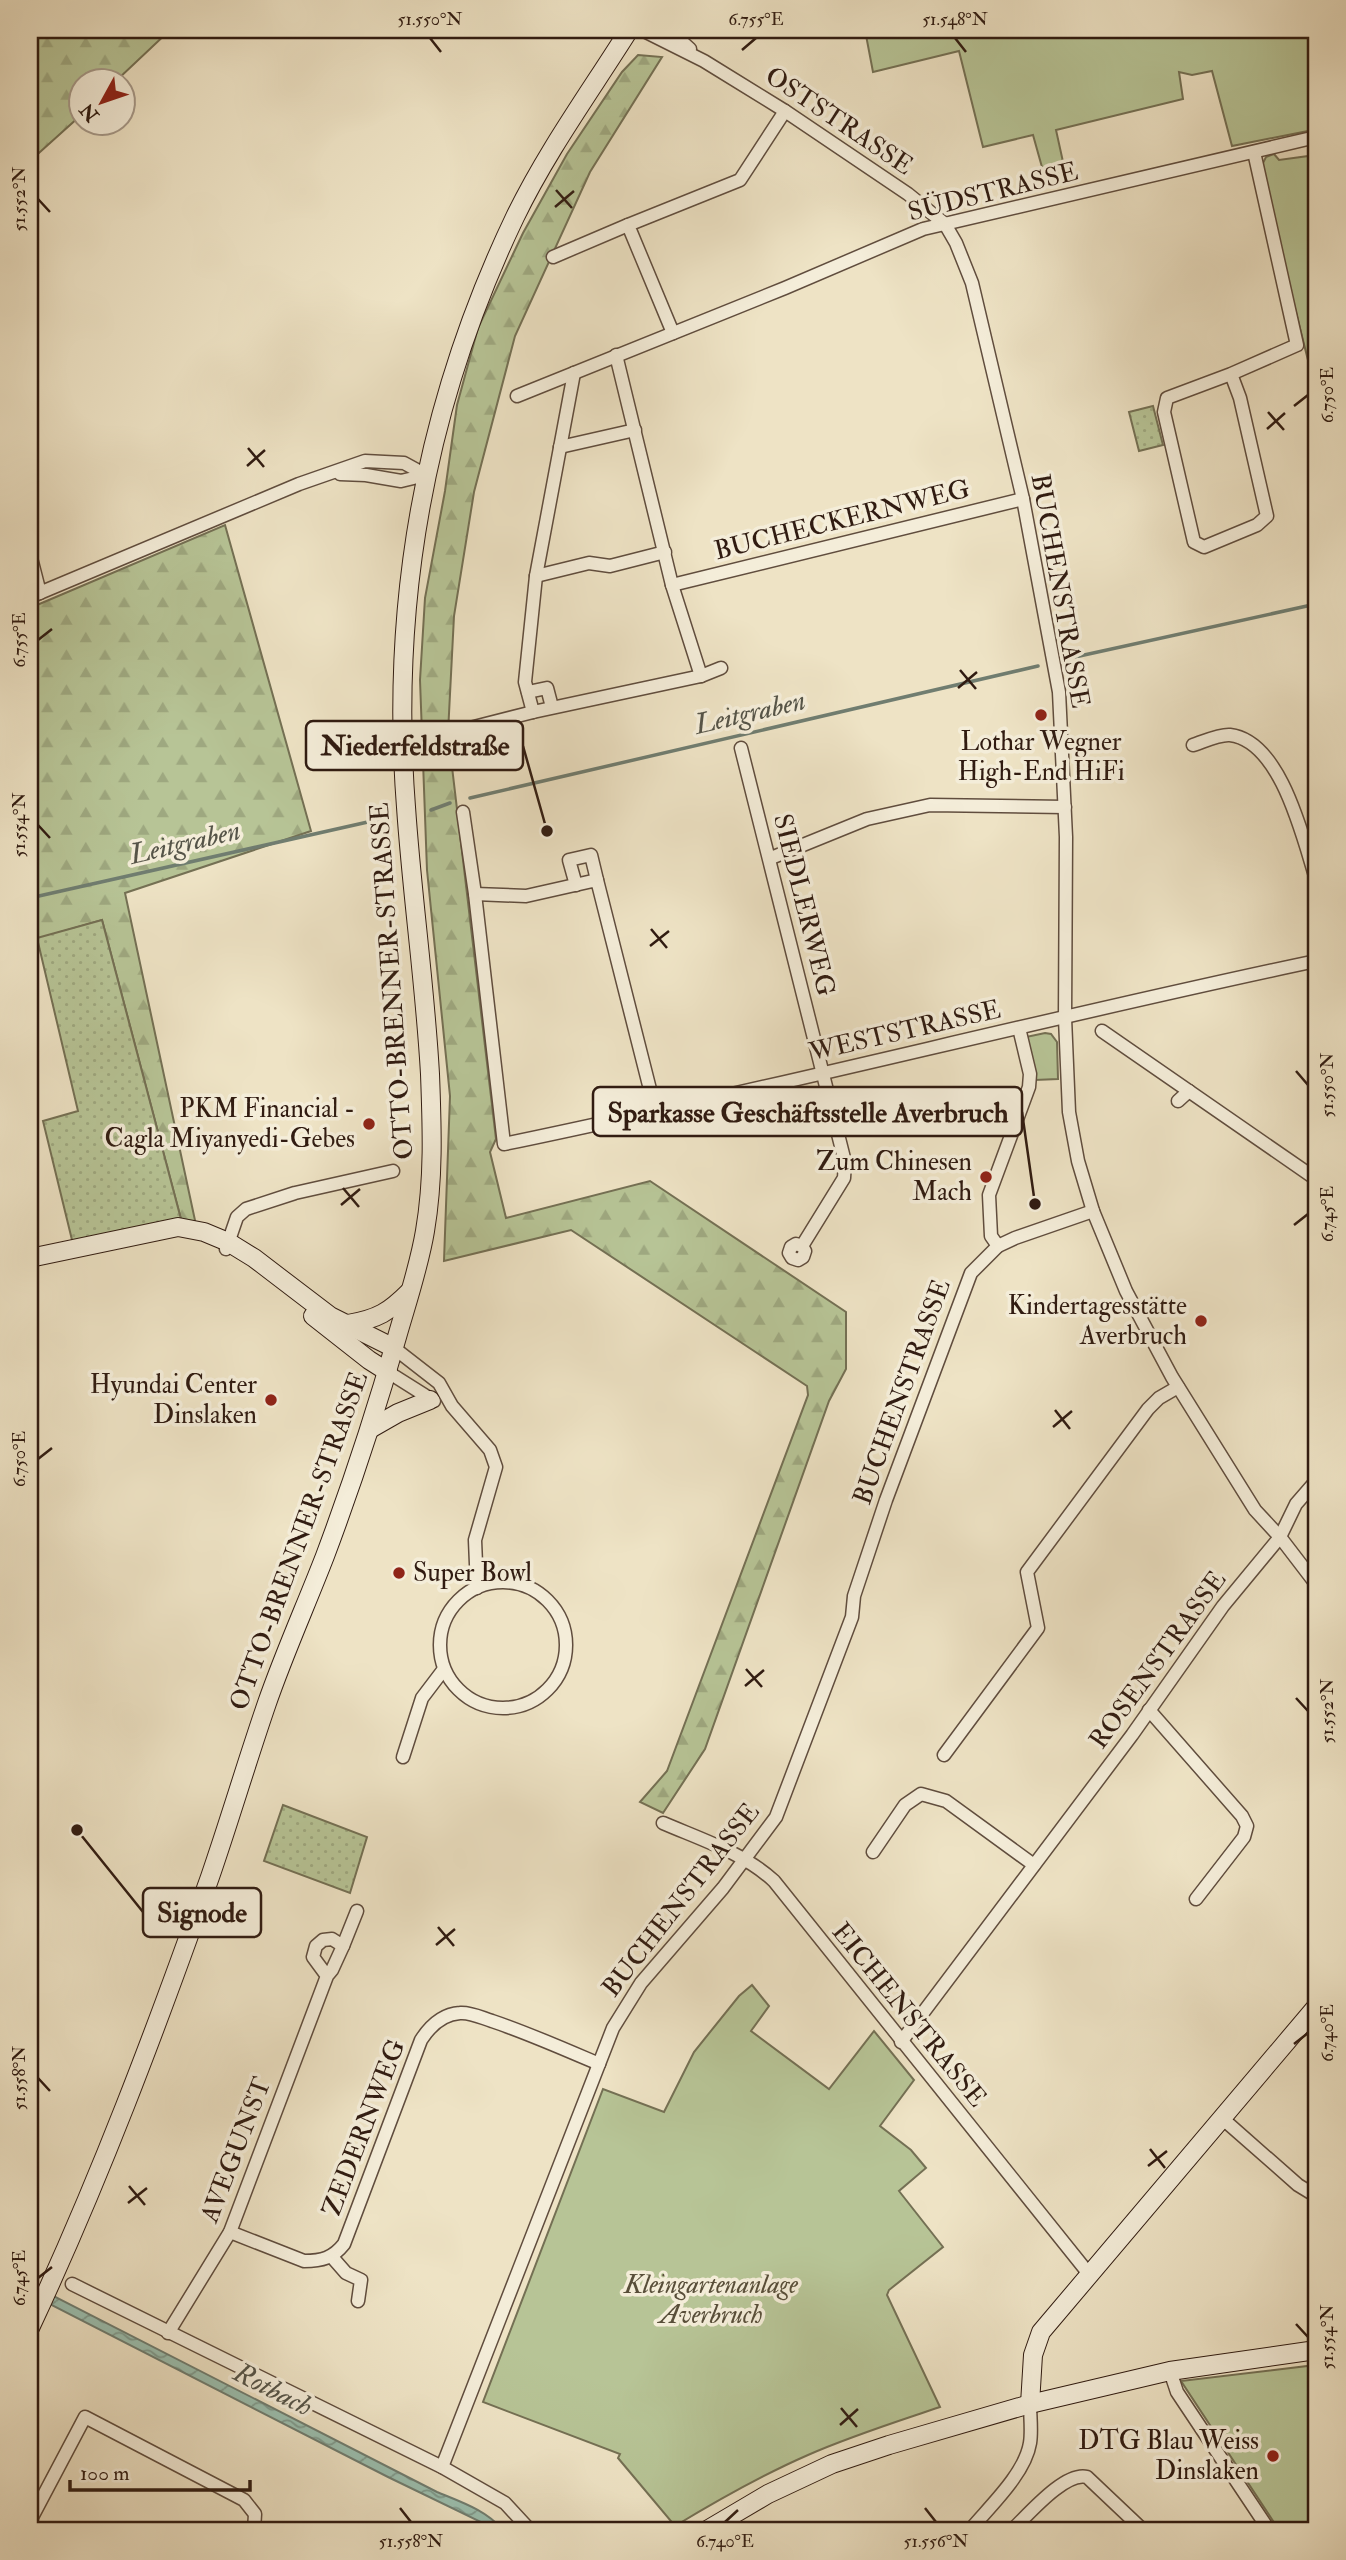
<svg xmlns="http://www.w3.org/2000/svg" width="1346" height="2560" viewBox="0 0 1346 2560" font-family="'IM FELL Double Pica',serif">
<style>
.green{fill:#b7c496;stroke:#747054;stroke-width:2}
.forest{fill:url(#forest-firs);stroke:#747054;stroke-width:2}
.park{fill:url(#park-dots);stroke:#747054;stroke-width:2}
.water{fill:url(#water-waves);stroke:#707d70;stroke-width:2}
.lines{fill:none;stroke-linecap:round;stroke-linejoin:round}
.stream{stroke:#707d70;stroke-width:3.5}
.street-casing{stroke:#604d3e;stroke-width:15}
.secondary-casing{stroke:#301b11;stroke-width:20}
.street{stroke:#f4edd9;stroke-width:12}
.secondary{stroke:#f4edd9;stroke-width:18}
.ticks{fill:none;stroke:#301b11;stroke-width:2.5}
.poi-dot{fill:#8f2418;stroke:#f4edd9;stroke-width:2.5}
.labels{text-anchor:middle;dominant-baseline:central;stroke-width:7;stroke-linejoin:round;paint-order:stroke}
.street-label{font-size:26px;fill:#301b11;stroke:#f4edd9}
.poi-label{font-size:26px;fill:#301b11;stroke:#f4edd9;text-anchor:end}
.park-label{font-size:26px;font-style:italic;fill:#584e39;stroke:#f4edd9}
.water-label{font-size:28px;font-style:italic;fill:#555448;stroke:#f4edd9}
.leader{fill:none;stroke:#301b11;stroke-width:2.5}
.callout-dot{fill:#301b11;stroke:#f4edd9;stroke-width:2.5}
.callout{fill:#f4edd9;stroke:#301b11;stroke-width:2.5}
.callout-label{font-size:28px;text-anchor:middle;font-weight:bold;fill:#301b11}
.neatline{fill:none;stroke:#301b11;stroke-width:2.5}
.ticks-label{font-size:18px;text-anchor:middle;fill:#301b11}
</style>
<defs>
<pattern id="forest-firs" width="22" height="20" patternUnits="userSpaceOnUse" patternTransform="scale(1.75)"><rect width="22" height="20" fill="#b7c496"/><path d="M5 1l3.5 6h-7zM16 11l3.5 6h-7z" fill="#9ea880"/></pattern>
<pattern id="park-dots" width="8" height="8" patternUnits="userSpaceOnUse" patternTransform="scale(1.75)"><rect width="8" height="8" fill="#b7c496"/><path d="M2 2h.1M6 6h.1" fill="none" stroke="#9ea880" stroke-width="1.8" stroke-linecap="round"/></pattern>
<pattern id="water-waves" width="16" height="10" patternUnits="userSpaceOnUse" patternTransform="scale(1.75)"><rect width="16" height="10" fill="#9bbfaf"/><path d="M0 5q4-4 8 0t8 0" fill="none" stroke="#7f9a8d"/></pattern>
</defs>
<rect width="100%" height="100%" fill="#eee3c5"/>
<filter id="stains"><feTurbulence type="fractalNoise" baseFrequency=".00286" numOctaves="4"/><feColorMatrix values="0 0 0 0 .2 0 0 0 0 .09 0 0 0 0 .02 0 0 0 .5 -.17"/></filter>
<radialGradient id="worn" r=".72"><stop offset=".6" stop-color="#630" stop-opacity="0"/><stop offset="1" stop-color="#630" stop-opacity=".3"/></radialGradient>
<g class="green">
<path d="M865 30H1316V121L1308 131 1232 146 1212 71 1192 75 1179 72 1183 99 1056 130 1067 180 1047 185 1033 135 983 147 959 51 873 72Z"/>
<path d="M1274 154 1279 160 1316 155V392L1260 169 1266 157Z"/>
<path d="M1045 1033 1051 1034 1057 1042 1058 1079 1035 1080 1026 1037Z"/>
<path d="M752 1985 769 2006 751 2031 829 2089 874 2031 914 2080 880 2126 911 2150 926 2168 899 2191 943 2247 889 2290 887 2295 940 2407C896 2422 851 2436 808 2455 762 2475 718 2500 675 2526L618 2458 620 2454 483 2402 603 2089 664 2112 694 2052 739 1996Z"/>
<path d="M1316 2365V2530H1279L1181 2381Z"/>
</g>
<g class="forest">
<path d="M30 30H170L117 80H80V116L30 161Z"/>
<path d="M638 55 662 57 590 172 515 336 474 492 454 616 448 733 496 1139 490 1152 506 1218 650 1181 846 1312V1369L829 1401 705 1749 663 1813 640 1802 667 1771 808 1395 807 1386 571 1230 444 1261 450 1096 427 870 420 680 425 598 445 491 457 405 478 328 523 233 567 154 622 72Z"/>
<path d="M225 525 311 831 125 893 196 1225 182 1223 102 920 30 941V608Z"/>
</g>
<g class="park">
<path d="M1153 406 1163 445 1139 451 1129 412Z"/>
<path d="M102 920 182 1223 73 1244 43 1121 78 1111 37 938Z"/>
<path d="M283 1805 367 1837 350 1893 264 1861Z"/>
</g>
<path class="water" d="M30 2284 437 2492C461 2502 486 2510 503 2530H490L481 2522 388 2477 30 2294Z"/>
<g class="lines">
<g class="stream">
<path d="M1075 657 1316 604"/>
<path d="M470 798 1038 666"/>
<path d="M431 810 450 803"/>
<path d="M30 898 390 817"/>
</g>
<g class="street-casing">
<g id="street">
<path d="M642 30 704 61 785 111 908 194 945 224 956 243 972 283 1023 499 1059 692 1066 837 1065 1018 1069 1112 1078 1161 1093 1211 1126 1291 1172 1377 1255 1510 1280 1537 1316 1584"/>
<path d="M669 30 690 49"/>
<path d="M553 257 628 225"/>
<path d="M673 333 628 225 740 180 785 111"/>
<path d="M616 355 672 585 701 676"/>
<path d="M574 373 536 576 525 682 533 712 701 676 721 668"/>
<path d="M1231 374 1167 398 1164 412 1194 542 1204 547 1257 525 1267 516 1240 398 1231 374 1297 345 1254 152"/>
<path d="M517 396 785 288 923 229 1316 137"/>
<path d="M560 447 635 430"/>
<path d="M340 474 366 475 401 481 426 475"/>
<path d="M30 554 40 593"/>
<path d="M536 576 589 563 610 566 665 552"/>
<path d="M672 585 1023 499"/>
<path d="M30 597 299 484 365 461 404 463 426 475"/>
<path d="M528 692 547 688 552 707"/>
<path d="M470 728 533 712"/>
<path d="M1193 745C1203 742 1219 734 1230 735 1281 741 1303 838 1316 879"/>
<path d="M741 748 845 1162 844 1178 802 1246 805 1251 803 1257 798 1260 792 1258 789 1253 791 1247 796 1244 802 1246"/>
<path d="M463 812 475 894 504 1144C776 1088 1045 1018 1316 961"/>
<path d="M771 858 867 819 930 805 1065 807"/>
<path d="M576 885 569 860 591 855 597 880"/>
<path d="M475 894 526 896 597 880 656 1113"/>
<path d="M1102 1031 1316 1179"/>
<path d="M1178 1101 1189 1091"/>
<path d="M998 1246 991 1236 989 1195 1029 1087 1030 1074 1019 1028"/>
<path d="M226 1249 237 1217 246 1209 295 1193 393 1171"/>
<path d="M394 1348 439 1383 452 1406 490 1450 496 1467 475 1540 477 1588"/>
<path d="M388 1372 434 1401"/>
<circle cx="503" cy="1645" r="63"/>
<path d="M1149 1710 1242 1816 1247 1826 1244 1837 1196 1899"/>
<path d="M944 1755 1038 1628 1027 1572 1148 1409 1159 1398 1178 1387"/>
<path d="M403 1757 422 1698 444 1669"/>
<path d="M663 1823C700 1839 744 1853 774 1881L1089 2274"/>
<path d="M873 1852 905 1805 921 1794 946 1801 1034 1865"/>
<path d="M343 1946 357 1911"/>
<path d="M901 2042 1132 1735 1223 1606 1280 1537 1296 1504 1316 1481"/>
<path d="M1223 2119 1298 2185 1316 2196"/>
<path d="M230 2232 304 2261C322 2261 333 2258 344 2244L421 2040C430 2026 443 2014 460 2013 471 2012 482 2018 492 2021 528 2033 564 2049 599 2064"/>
<path d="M332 2257 346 2273 361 2280 358 2301"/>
<path d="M72 2284 442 2467 505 2503 530 2530"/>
<path d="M168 2333 230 2232 327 1976 332 1970 343 1946 332 1939 323 1940 316 1946 313 1957 327 1976"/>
<path d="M1170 2371 1177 2392 1269 2530"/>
<path d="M442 2467 613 2028 641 1983 723 1888 776 1817 852 1617 854 1596 886 1500 971 1273 998 1246 1015 1238 1093 1211"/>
<path d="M30 2521 85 2417 244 2500 255 2514 254 2530"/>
<path d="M970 2530C989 2507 1025 2474 1030 2443 1032 2431 1030 2416 1030 2404"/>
<path d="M1012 2530C1028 2515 1065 2471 1087 2477L1143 2530"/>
</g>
</g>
<g class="secondary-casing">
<g id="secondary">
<path d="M30 1258 178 1227 204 1232 228 1242 254 1258 330 1316 394 1348"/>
<path d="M313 1316 369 1360 388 1372"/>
<path d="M348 1324C378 1319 389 1312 410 1291"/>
<path d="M370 1429 398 1413 430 1400"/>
<path d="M30 2328C99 2181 156 2029 210 1877 230 1819 247 1761 267 1703 284 1654 306 1605 325 1556 352 1484 376 1411 397 1337 407 1302 419 1267 425 1231 434 1178 432 1127 430 1074 425 984 412 896 406 807 390 601 426 403 515 217 547 151 590 92 629 30"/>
<path d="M1030 2404 1033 2355 1041 2332 1316 2007"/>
<path d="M707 2530 768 2494 832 2464 889 2445 1030 2404 1170 2371 1316 2350"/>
</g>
</g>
<use href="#street" class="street"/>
<use href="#secondary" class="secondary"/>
</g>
<path class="ticks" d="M430 38 441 52M955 38 966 52M742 50 756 38M556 190 572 208M38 199 50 212M555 207 574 191M1294 406 1308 395M1268 412 1284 430M1267 429 1285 413M248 448 264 467M247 466 265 450M38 640 52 629M960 670 976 689M958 688 977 672M38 825 50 838M651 929 667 948M650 946 669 931M1296 1071 1308 1085M343 1188 359 1207M341 1205 360 1189M1294 1225 1308 1214M1055 1410 1070 1429M1053 1427 1072 1411M38 1459 52 1448M746 1669 762 1687M745 1686 764 1670M1296 1698 1308 1711M438 1927 454 1946M436 1945 455 1929M1294 2044 1308 2033M38 2078 50 2091M1150 2149 1165 2168M1148 2166 1167 2151M129 2186 145 2205M128 2203 147 2188M38 2278 52 2267M1296 2324 1308 2337M841 2408 857 2427M840 2425 858 2409M400 2508 411 2522M925 2508 936 2522M725 2522 738 2510"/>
<g class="poi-dot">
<circle cx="1041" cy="715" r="7"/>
<circle cx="369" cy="1124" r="7"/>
<circle cx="986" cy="1177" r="7"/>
<circle cx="1201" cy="1321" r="7"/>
<circle cx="271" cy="1400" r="7"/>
<circle cx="399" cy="1573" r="7"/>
<circle cx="1273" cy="2456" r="7"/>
</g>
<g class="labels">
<g class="street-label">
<text transform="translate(839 121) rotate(34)">OSTSTRASSE</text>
<text transform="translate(993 192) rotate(-14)">SÜDSTRASSE</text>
<text transform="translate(842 520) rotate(-14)">BUCHECKERNWEG</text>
<text transform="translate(1060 591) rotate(80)">BUCHENSTRASSE</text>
<text transform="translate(804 905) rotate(76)">SIEDLERWEG</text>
<text transform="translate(392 981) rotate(-94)">OTTO-BRENNER-STRASSE</text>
<text transform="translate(905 1031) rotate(-13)">WESTSTRASSE</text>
<text transform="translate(902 1392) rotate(-70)">BUCHENSTRASSE</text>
<text transform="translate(299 1541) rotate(-70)">OTTO-BRENNER-STRASSE</text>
<text transform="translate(1158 1660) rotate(-54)">ROSENSTRASSE</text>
<text transform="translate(681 1900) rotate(-52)">BUCHENSTRASSE</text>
<text transform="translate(909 2015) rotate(51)">EICHENSTRASSE</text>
<text transform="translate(364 2128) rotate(-69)">ZEDERNWEG</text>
<text transform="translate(236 2150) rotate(-69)">AVEGUNST</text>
</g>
<g class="poi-label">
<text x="1041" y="742" text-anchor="middle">Lothar Wegner<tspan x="1041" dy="30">High-End HiFi</tspan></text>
<text x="355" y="1109">PKM Financial -<tspan x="355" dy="30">Cagla Miyanyedi-Gebes</tspan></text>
<text x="972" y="1162">Zum Chinesen<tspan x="972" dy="30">Mach</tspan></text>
<text x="1187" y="1306">Kindertagesstätte<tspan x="1187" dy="30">Averbruch</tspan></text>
<text x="257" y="1385">Hyundai Center<tspan x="257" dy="30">Dinslaken</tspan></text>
<text x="413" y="1573" text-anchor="start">Super Bowl</text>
<text x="1259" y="2441">DTG Blau Weiss<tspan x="1259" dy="30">Dinslaken</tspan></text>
</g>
<g class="park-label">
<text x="711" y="2285">Kleingartenanlage<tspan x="711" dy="30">Averbruch</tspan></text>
</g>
<g class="water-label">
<text transform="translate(750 713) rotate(-13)">Leitgraben</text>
<text transform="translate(185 843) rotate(-13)">Leitgraben</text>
<text transform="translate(273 2390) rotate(27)">Rotbach</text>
</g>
</g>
<path class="leader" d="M547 831L523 746M1035 1204L1022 1112M77 1830L143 1912"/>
<g class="callout-dot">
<circle cx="547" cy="831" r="7"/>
<circle cx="1035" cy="1204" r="7"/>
<circle cx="77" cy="1830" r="7"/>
</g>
<g class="callout">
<rect x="306" y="721" width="217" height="49" rx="7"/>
<rect x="593" y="1087" width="429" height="49" rx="7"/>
<rect x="143" y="1888" width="118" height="49" rx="7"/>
</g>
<g class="callout-label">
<text x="415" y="755">Niederfeldstraße</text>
<text x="808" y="1122">Sparkasse Geschäftsstelle Averbruch</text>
<text x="202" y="1922">Signode</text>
</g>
<rect width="1346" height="2560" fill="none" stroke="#eee3c5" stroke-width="77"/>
<g transform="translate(102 102) rotate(230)"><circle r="33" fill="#f4edd9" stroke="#a69989" stroke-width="2"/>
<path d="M0-5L12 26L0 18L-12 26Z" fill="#8f2418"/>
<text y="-10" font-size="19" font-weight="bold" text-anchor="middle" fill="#301b11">N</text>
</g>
<path d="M70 2480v10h180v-10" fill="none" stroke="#301b11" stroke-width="3.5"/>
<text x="80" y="2480" font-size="21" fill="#301b11" stroke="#f4edd9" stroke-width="5" paint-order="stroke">100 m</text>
<rect x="38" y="38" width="1270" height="2484" class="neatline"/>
<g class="ticks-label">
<text x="430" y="25">51.550°N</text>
<text x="756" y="25">6.755°E</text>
<text x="955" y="25">51.548°N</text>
<text transform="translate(19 199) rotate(-90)" y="6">51.552°N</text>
<text transform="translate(1327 395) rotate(-90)" y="6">6.750°E</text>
<text transform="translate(19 640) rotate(-90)" y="6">6.755°E</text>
<text transform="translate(19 825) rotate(-90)" y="6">51.554°N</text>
<text transform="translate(1327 1085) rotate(-90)" y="6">51.550°N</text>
<text transform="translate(1327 1214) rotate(-90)" y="6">6.745°E</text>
<text transform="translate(19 1459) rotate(-90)" y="6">6.750°E</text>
<text transform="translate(1327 1711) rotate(-90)" y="6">51.552°N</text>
<text transform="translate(1327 2033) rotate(-90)" y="6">6.740°E</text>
<text transform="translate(19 2078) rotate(-90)" y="6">51.558°N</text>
<text transform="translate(19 2278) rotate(-90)" y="6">6.745°E</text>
<text transform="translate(1327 2337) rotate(-90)" y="6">51.554°N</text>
<text x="411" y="2547">51.558°N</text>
<text x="725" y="2547">6.740°E</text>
<text x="936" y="2547">51.556°N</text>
</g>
<rect width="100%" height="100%" filter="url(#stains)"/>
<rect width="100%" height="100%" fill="url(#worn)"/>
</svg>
